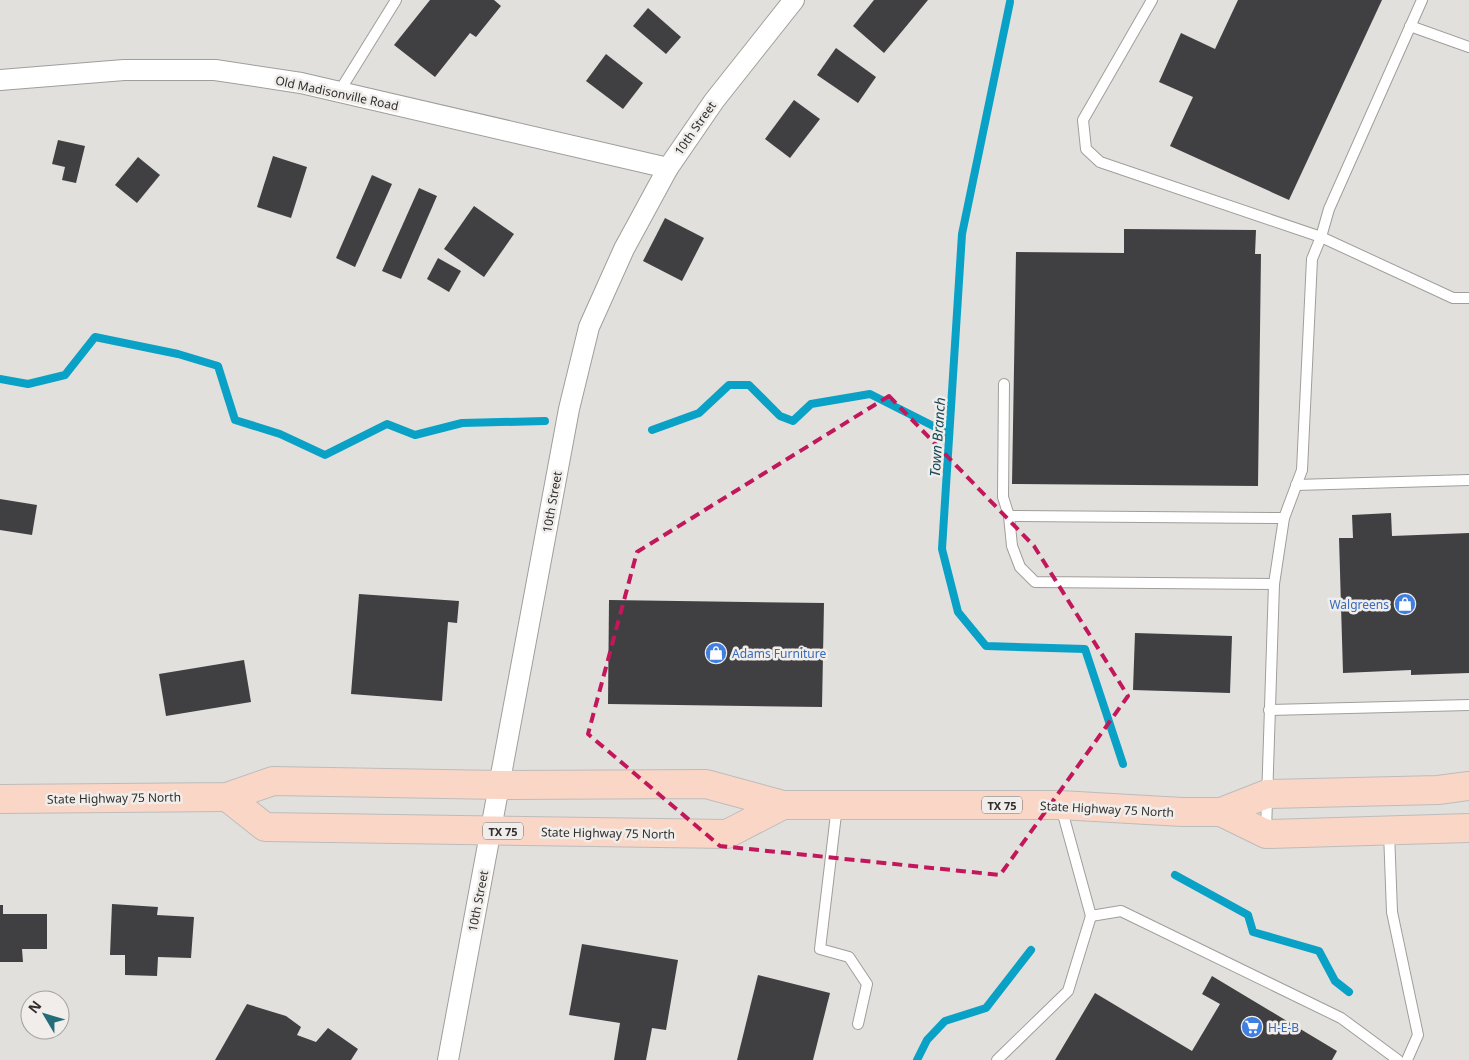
<svg xmlns="http://www.w3.org/2000/svg" width="1469" height="1060" viewBox="0 0 1469 1060" font-family="'Noto Sans',sans-serif">
<style>
.lines{fill:none;stroke-linecap:round;stroke-linejoin:round}
.stream{stroke:#09a1c6;stroke-width:8}
.building{fill:#403f42}
.lane-casing{stroke:#a09e9b;stroke-width:12}
.street-casing{stroke:#a09e9b;stroke-width:22}
.primary-casing{stroke:#bdbcbc;stroke-width:30}
.lane{stroke:#fff;stroke-width:10}
.street{stroke:#fff;stroke-width:20}
.primary{stroke:#fad6c6;stroke-width:28}
.marked{fill:none;stroke:#c2185b;stroke-width:4;stroke-dasharray:10 6;stroke-linejoin:round}
.labels{text-anchor:middle;dominant-baseline:central;stroke-width:5;stroke-linejoin:round;paint-order:stroke}
.shield{fill:#f0edea;stroke:#6a6866;stroke-width:1}
.shield-label{font-size:11px;font-weight:bold;fill:#302f2e}
.street-label{font-size:12px;fill:#302f2e;stroke:#f0edea}
.shop-label{font-size:12px;fill:#366cbe;stroke:#f0edea;text-anchor:start}
.water-label{font-size:14px;font-style:italic;fill:#154a5a;stroke:#f0edea}
</style>
<rect width="100%" height="100%" fill="#e2e0dd"/>
<g class="lines">
<g class="stream">
<path d="M1010 2 962 234 942 549 958 612 986 646 1085 649 1123 764"/>
<path d="M0 379 28 384 65 375 95 337 178 354 218 366 235 420 280 434 325 455 387 424 415 435 462 423 545 421"/>
<path d="M652 430 699 413 729 385H749L780 416 793 421 811 404 870 394 949 434"/>
<path d="M1175 875 1248 915 1253 932 1319 951 1335 981 1349 992"/>
<path d="M917 1060 927 1040 945 1021 986 1008 1031 950"/>
</g>
</g>
<g class="building">
<path d="M430 0H494L501 6 476 37 470 33 435 77 394 45Z"/>
<path d="M874 0H928L884 53 853 26Z"/>
<path d="M1238 0H1382L1289 200 1170 146 1193 97 1159 82 1181 33 1215 49Z"/>
<path d="M648 8 681 37 666 54 633 26Z"/>
<path d="M836 48 876 77 858 103 817 75Z"/>
<path d="M606 54 643 83 623 109 586 81Z"/>
<path d="M794 100 820 119 790 158 765 139Z"/>
<path d="M58 140 85 146 76 183 62 180 65 167 52 164Z"/>
<path d="M273 156 307 167 291 218 257 207Z"/>
<path d="M138 157 160 175 137 203 115 185Z"/>
<path d="M372 175 392 184 355 267 336 258Z"/>
<path d="M419 188 437 196 401 279 382 271Z"/>
<path d="M474 206 514 234 484 277 444 249Z"/>
<path d="M665 218 704 238 682 281 643 261Z"/>
<path d="M1124 229 1256 230 1255 254H1261L1258 486 1012 484 1016 252 1124 253Z"/>
<path d="M438 258 461 271 449 292 427 279Z"/>
<path d="M0 499 37 505 32 535 0 530Z"/>
<path d="M1391 513 1392 536 1469 533V673L1411 675V670L1343 673 1339 538H1353L1352 515Z"/>
<path d="M359 594 459 601 457 623 448 622 442 701 351 694Z"/>
<path d="M609 600 824 603 822 707 608 704Z"/>
<path d="M1135 633 1232 636 1230 693 1133 690Z"/>
<path d="M244 660 251 702 166 716 159 674Z"/>
<path d="M112 904 158 907 157 915 194 917 191 958 158 957 157 976 125 975V955H110Z"/>
<path d="M0 905H3V914H47V949H22L23 962H0Z"/>
<path d="M582 944 678 960 666 1030 652 1028 646 1060H614L620 1023 569 1015Z"/>
<path d="M758 975 830 993 813 1060H737Z"/>
<path d="M1212 976 1337 1051 1332 1060H1055L1095 993 1192 1051 1220 1004 1202 994Z"/>
<path d="M247 1004 286 1016 301 1027 297 1035 316 1042 328 1028 358 1049 351 1060H215Z"/>
</g>
<g class="lines">
<g class="lane-casing">
<g id="lane">
<path d="M1152 0 1083 120 1086 149 1100 162 1321 237 1453 298H1469"/>
<path d="M1410 26 1469 47"/>
<path d="M339 92 396 0"/>
<path d="M1004 384 1003 497 1009 516"/>
<path d="M1296 485 1469 480"/>
<path d="M1274 584 1035 582 1020 567 1012 546 1009 516 1284 518"/>
<path d="M1269 710 1469 705"/>
<path d="M837 806 820 949 849 957 867 984 858 1024"/>
<path d="M1061 807 1091 916 1121 911 1341 1018 1398 1060"/>
<path d="M1266 831 1274 584 1284 518 1302 470 1312 259 1321 237 1329 209 1422 0"/>
<path d="M1389 832 1392 912 1418 1035 1407 1060"/>
<path d="M997 1060 1068 991 1091 916"/>
</g>
</g>
<g class="street-casing">
<g id="street">
<path d="M0 80 124 70H215L301 83 668 168"/>
<path d="M448 1060 569 409 589 327 624 249 668 168 714 101 794 0"/>
</g>
</g>
<g class="primary-casing">
<g id="primary">
<path d="M227 797 265 827 727 834 783 805"/>
<path d="M0 799 227 797 273 781 500 785 706 784 783 805H1060L1182 812H1221L1267 794 1438 790 1469 786"/>
<path d="M1221 812 1266 834 1469 828"/>
</g>
</g>
<use href="#lane" class="lane"/>
<use href="#street" class="street"/>
<use href="#primary" class="primary"/>
</g>
<path class="marked" d="M889 396 1034 546 1128 696 1000 875 720 846 588 734 637 552Z"/>
<defs>
<g id="shop-disc" transform="scale(1.125)"><circle r="9.5" fill="#3f7fe0" stroke="#f0edea"/><path d="M-5-2.5h2.3a2.7 3.5 0 0 1 5.4 0H5L5.5 6h-11ZM-1.5-2.5h3a1.5 2.3 0 0 0-3 0Z" fill="#fff"/></g>
<g id="supermarket-disc" transform="scale(1.125)"><circle r="9.5" fill="#3f7fe0" stroke="#f0edea"/><path d="M-6-5.5h2.5l.6 2H6L4.5 2H-2.5L-4.4-4H-6ZM-1.5 3.2a1.3 1.3 0 1 0 .1 0ZM3 3.2a1.3 1.3 0 1 0 .1 0Z" fill="#fff"/></g>
</defs>
<g fill-rule="evenodd">
<use href="#shop-disc" x="1405" y="604"/>
<use href="#shop-disc" x="716" y="653"/>
<use href="#supermarket-disc" x="1252" y="1027"/>
</g>
<g class="labels">
<g class="shield">
<rect x="982" y="796.5" width="40" height="17" rx="4"/>
<rect x="483" y="822.5" width="40" height="17" rx="4"/>
</g>
<g class="shield-label">
<text x="1002" y="805">TX 75</text>
<text x="503" y="831">TX 75</text>
</g>
<g class="street-label">
<text transform="translate(337 93) rotate(12)">Old Madisonville Road</text>
<text transform="translate(695 128) rotate(-55)">10th Street</text>
<text transform="translate(552 502) rotate(-80)">10th Street</text>
<text transform="translate(114 798) rotate(-1)">State Highway 75 North</text>
<text transform="translate(1107 809) rotate(3)">State Highway 75 North</text>
<text transform="translate(608 833) rotate(1)">State Highway 75 North</text>
<text transform="translate(478 901) rotate(-79)">10th Street</text>
</g>
<g class="shop-label">
<text x="1389" y="604" text-anchor="end">Walgreens</text>
<text x="732" y="653">Adams Furniture</text>
<text x="1268" y="1027">H-E-B</text>
</g>
<g class="water-label">
<text transform="translate(937 437) rotate(-86)">Town Branch</text>
</g>
</g>
<g transform="translate(45 1015) rotate(308)"><circle r="24" fill="#f0edea" stroke="#a3a19f"/>
<path d="M0-4L9 19L0 12L-9 19Z" fill="#246d78"/>
<text y="-8" font-size="14" font-weight="bold" text-anchor="middle" fill="#302f2e">N</text>
</g>
</svg>
